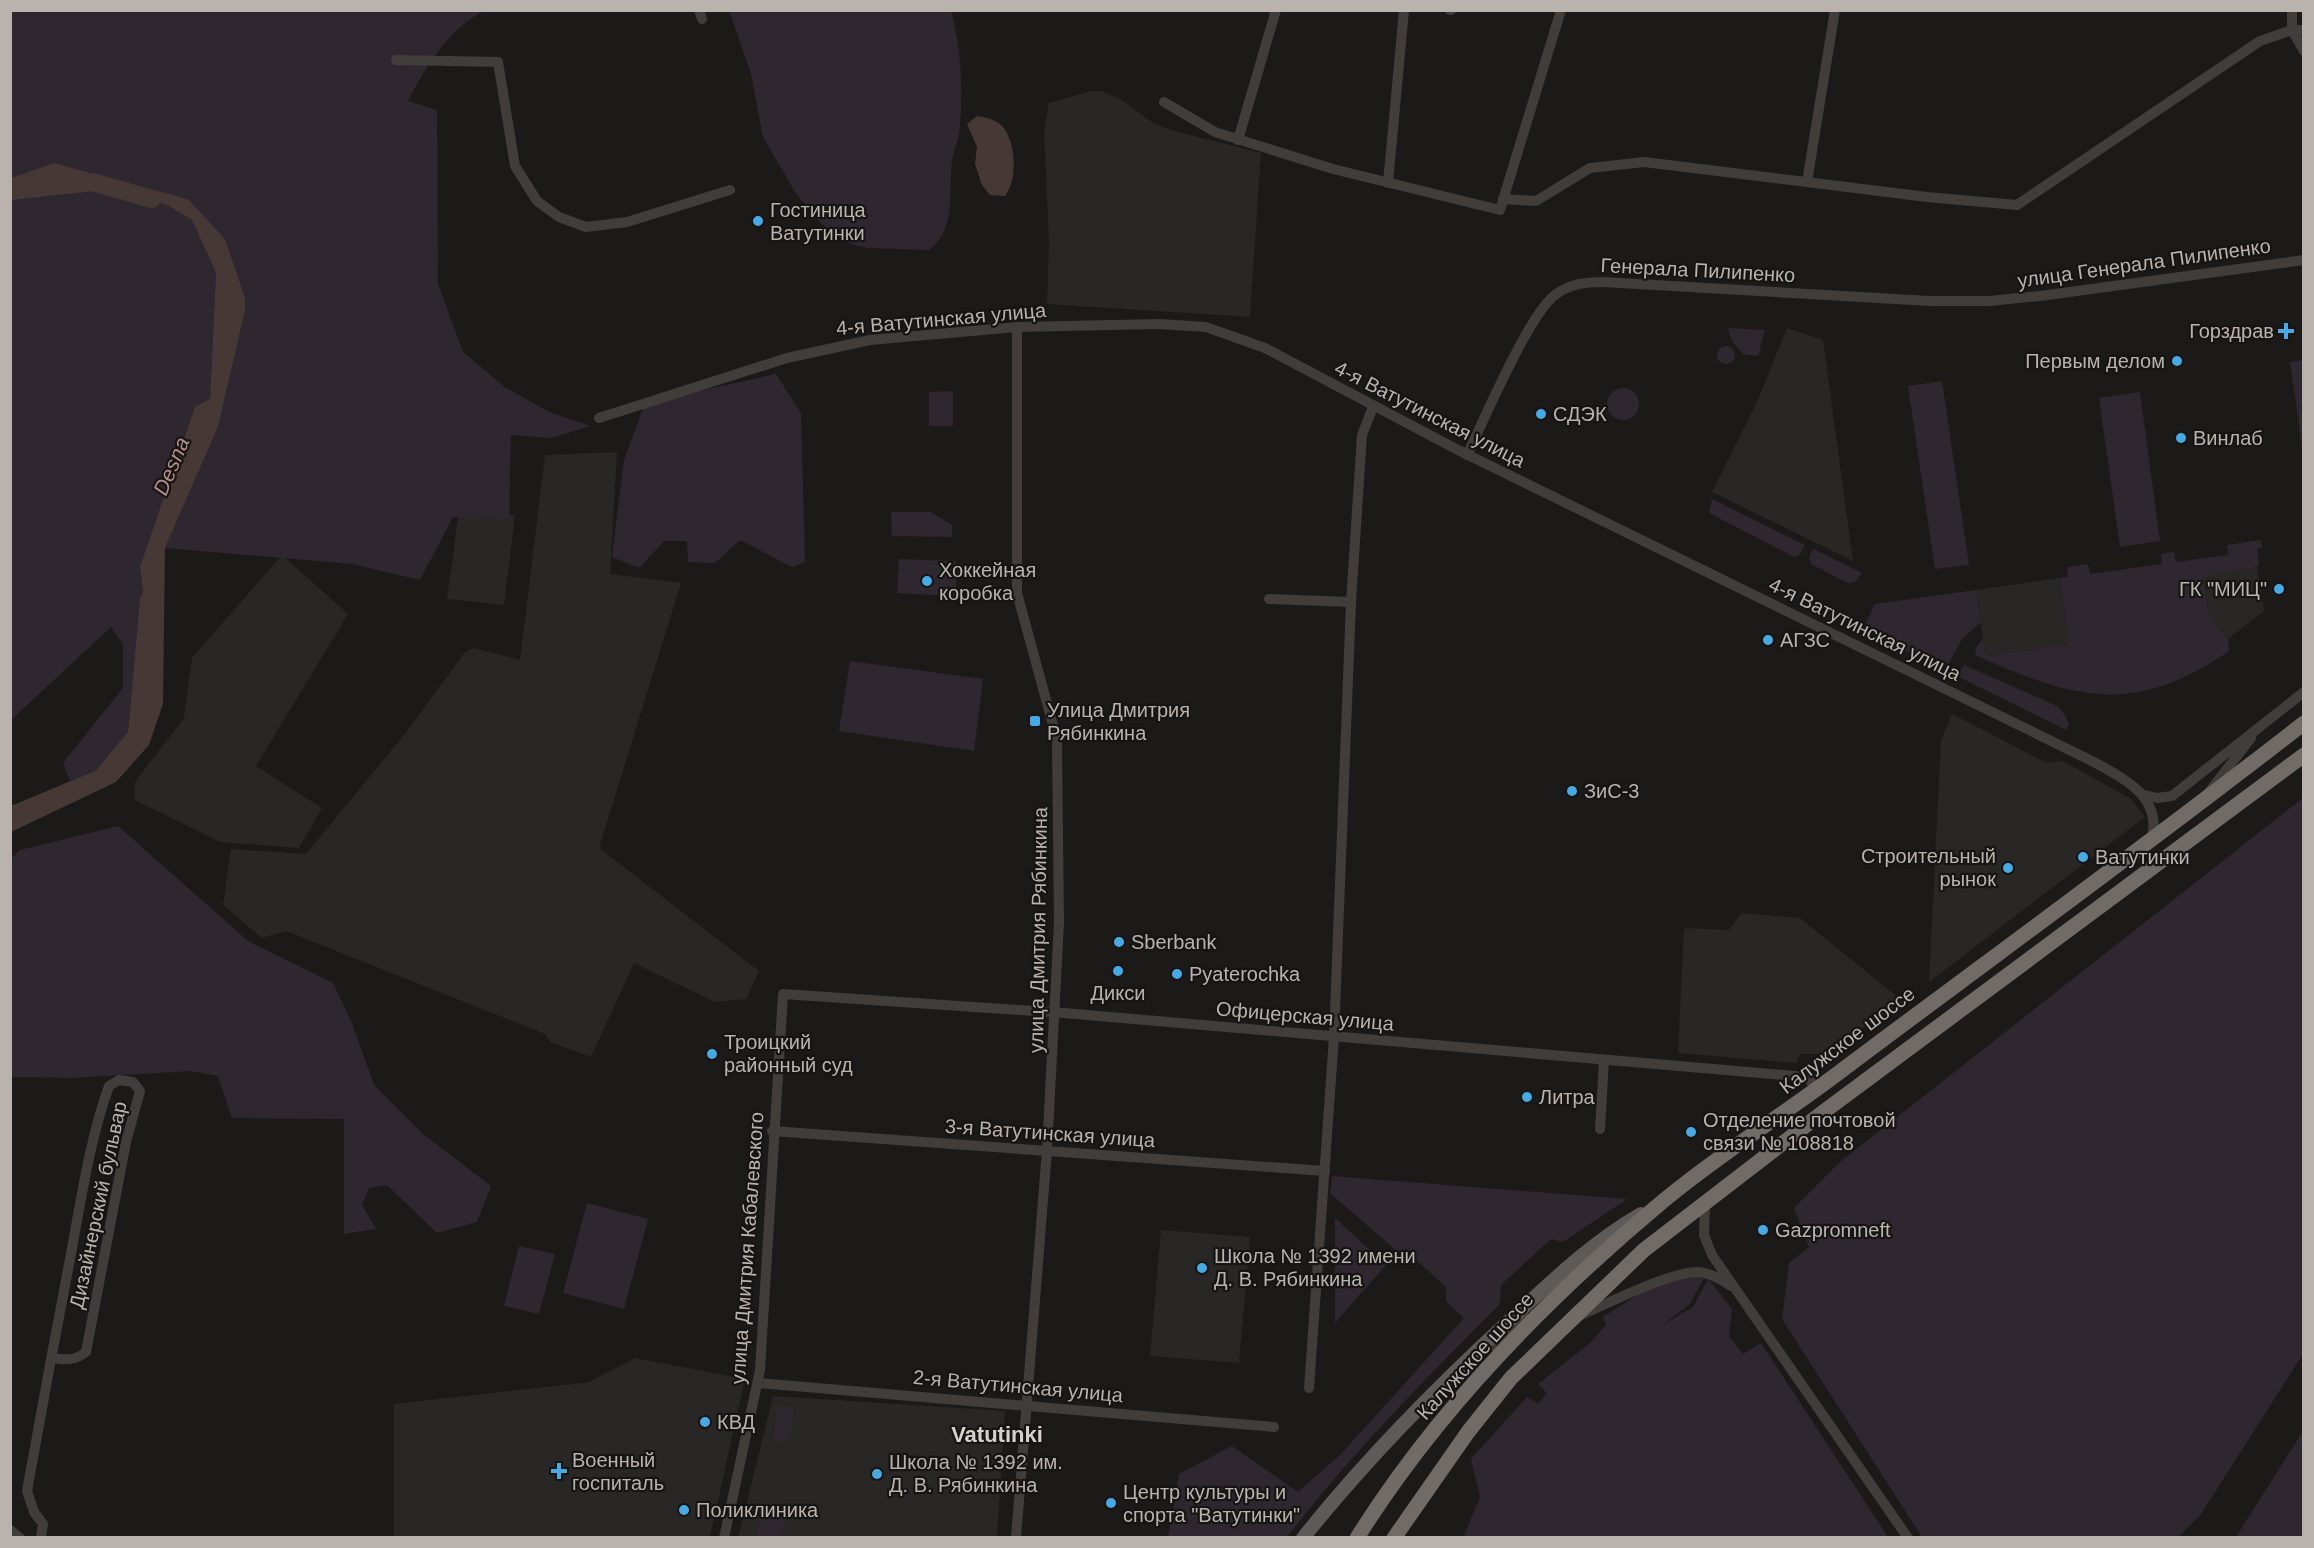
<svg xmlns="http://www.w3.org/2000/svg" width="2314" height="1548" viewBox="0 0 2314 1548" font-family="Arial,sans-serif">
<style>
.built{fill:#282725}
.green{fill:#2f2730}
.water{fill:#453835}
.lines{fill:none;stroke-linecap:round;stroke-linejoin:round}
.river{stroke:#453835;stroke-width:18}
.minor{stroke:#403d3a;stroke-width:10}
.major{stroke:#5e5a57;stroke-width:14}
.highway{stroke:#706b67;stroke-width:15}
.poi-dot{fill:#49a9e3;stroke:#161514;stroke-width:2}
.labels{text-anchor:middle;dominant-baseline:central;stroke-width:4.5;stroke-linejoin:round;paint-order:stroke}
.poi-label{font-size:20px;fill:#b9b2ad;stroke:#161514;text-anchor:start}
.street-label{font-size:20px;fill:#b9b2ad;stroke:#161514}
.water-label{font-size:21px;font-style:italic;fill:#b18e87;stroke:#161514}
.quarter-label{font-size:22px;font-weight:bold;fill:#d6d1cd;stroke:#161514}
</style>
<rect width="100%" height="100%" fill="#1b1a19"/>
<g class="built">
<path d="M1091 91H1101L1122 100 1153 123 1170 130 1261 153 1250 317 1047 304 1049 243 1044 129 1049 103Z"/>
<path d="M1787 328 1823 340 1853 561 1712 492 1757 402Z"/>
<path d="M617 452 610 574 681 583 599 848 759 971 746 999 715 1002 634 963 591 1057 550 1042 545 1034 286 931 262 938 223 905 231 849 306 854 404 735 465 652 474 648 520 660 545 455Z"/>
<path d="M459 510 515 515 504 605 447 599Z"/>
<path d="M282 555 348 614 256 766 322 808 299 848 220 842 135 800V782L184 718 192 658Z"/>
<path d="M2257 567 2264 611 2228 639 2208 614 2203 574Z"/>
<path d="M2060 578 2069 644 1986 656 1976 590Z"/>
<path d="M1952 714 2047 763 2063 761 2131 799 2145 817 1929 982 1941 740Z"/>
<path d="M1741 913 1800 918 1904 1002 1822 1054H1800L1796 1063 1678 1053 1684 928 1729 930Z"/>
<path d="M1161 1230 1250 1237 1239 1363 1150 1356Z"/>
<path d="M635 1358 745 1379 710 1537H394V1404L589 1382Z"/>
<path d="M773 1396 1005 1411 997 1537 738 1538Z"/>
</g>
<g class="green">
<path d="M10 11H484C449 28 425 68 408 101L437 110 438 284 463 352 505 387 549 412 590 426 551 438 511 435 509 519 453 517 420 580 352 564 165 548 218 427 245 311 188 199 54 163 11 178Z"/>
<path d="M725 11H951C961 47 963 87 960 125 960 137 954 149 952 161 948 192 957 228 929 250L867 248 851 244 837 239 814 216 795 192 763 137 751 74 730 13Z"/>
<path d="M53 182 100 183 167 205 192 220 216 273 210 400 140 567 152 669 148 700 121 760 70 781 63 763 123 688V645L111 627 11 720V195Z"/>
<path d="M1728 328 1765 330 1758 356 1743 354 1732 341Z"/>
<circle cx="1726" cy="355" r="9"/>
<path d="M2303 360H2304L2303 454 2290 362Z"/>
<path d="M776 374 801 413 805 562 792 567 740 540 715 563 688 562 687 541H664L639 568 612 557 624 460 645 403Z"/>
<path d="M1942 381 1969 565 1935 569 1908 386Z"/>
<circle cx="1623" cy="404" r="16"/>
<path d="M953 391V426H929V392Z"/>
<path d="M2140 392 2160 541 2120 547 2099 398Z"/>
<path d="M1712 499 1805 545 1800 554 1794 557 1709 513Z"/>
<path d="M891 512H931L952 525V537L892 536Z"/>
<path d="M2261 540 2262 548 2257 549 2259 564 2257 567 2203 575 2208 614 2228 639 2229 651C2134 717 2074 699 1975 655L1976 648 1983 638 1986 656 2069 644 2060 578 2068 577 2067 567 2088 564 2090 574 2162 564 2161 554 2174 552 2176 562 2228 555 2227 545Z"/>
<path d="M1813 549 1862 573 1855 582 1848 583 1811 564 1809 557Z"/>
<path d="M899 559 956 561V596L897 593Z"/>
<path d="M1976 590 1981 622 1962 639 1945 670 1863 629 1875 604Z"/>
<path d="M850 661 983 679 974 751 839 731Z"/>
<path d="M1964 665 2057 706 2065 715 2069 724 2066 730 1957 676Z"/>
<path d="M2303 798V1354L2201 1514 2178 1537H1922L1782 1319 1789 1263 1809 1247 1794 1208 1840 1162Z"/>
<path d="M118 826 248 941 333 983 352 1023 374 1085 423 1134 491 1186 477 1222 437 1233 387 1185 369 1188 362 1205 376 1229 344 1234V1119L232 1118 218 1076 191 1071 72 1078 11 1077V859L20 850Z"/>
<path d="M1332 1176 1627 1199 1563 1242 1551 1239 1501 1285 1500 1304C1425 1379 1352 1453 1287 1537H1168L1179 1474 1232 1446 1298 1492 1341 1454 1464 1318 1446 1301V1287L1414 1258 1406 1259 1330 1193Z"/>
<path d="M587 1203 648 1219 624 1309 563 1293Z"/>
<path d="M1335 1218 1386 1265 1335 1323Z"/>
<path d="M519 1246 555 1254 539 1314 504 1306Z"/>
<path d="M1689 1275 1704 1278 1690 1304 1661 1326 1693 1307 1708 1279 1732 1309 1729 1336 1743 1354 1761 1343 1888 1537 1463 1538 1480 1497 1471 1459 1527 1397 1538 1404 1547 1393 1538 1384 1590 1343 1606 1325 1603 1317 1655 1284Z"/>
<path d="M777 1405 794 1407 789 1442 773 1440Z"/>
<path d="M2303 1431V1537H2236Z"/>
<path d="M763 1503 788 1508 781 1537H756Z"/>
</g>
<g class="water">
<path d="M977 116C986 117 997 120 1003 127 1016 143 1018 180 1005 196L990 195 982 185 975 164 977 147 967 124Z"/>
<path d="M54 163 188 199 225 239 245 298V311L218 427 165 548 163 704 149 745 116 782 11 832V806L121 760 148 700 152 669 140 567 195 407 210 399 216 273 192 220 167 205 100 183 53 182 11 194V178Z"/>
</g>
<g class="lines">
<g class="river">
<path d="M10 191 92 182 152 199"/>
<path d="M100 780 137 735 149 600"/>
</g>
<g class="minor">
<path d="M699 10 702 19"/>
<path d="M1450 10H1451"/>
<path d="M2292 10V30L2304 51"/>
<path d="M396 60 498 62 515 166 537 201 559 217 586 227 627 222 730 190"/>
<path d="M1164 102 1215 132 1333 169 1500 210 1561 10"/>
<path d="M1238 140 1276 10"/>
<path d="M1807 182 1835 10"/>
<path d="M1388 183 1404 10"/>
<path d="M1503 199 1536 201 1590 168 1644 162 1927 197 2017 205 2260 41 2292 30H2304"/>
<path d="M599 418 787 358 870 340 1017 327 1160 324 1206 327 1265 348 1456 449 2092 761C2125 779 2164 797 2151 842"/>
<path d="M1467 455C1484 420 1529 314 1555 295 1569 284 1585 282 1603 282L1930 301H1989L2040 296 2304 260"/>
<path d="M1269 599 1351 602"/>
<path d="M2209 792 2251 738"/>
<path d="M2145 795 2157 798 2172 796 2304 692"/>
<path d="M1600 1129 1604 1060"/>
<path d="M772 1131 1325 1171"/>
<path d="M1705 1202 1704 1235 1712 1255 1908 1538"/>
<path d="M1581 1315C1608 1303 1668 1273 1696 1272 1709 1272 1721 1279 1731 1286"/>
<path d="M1497 1349 1523 1313"/>
<path d="M758 1383 1274 1427"/>
<path d="M1309 1388 1334 1037 1351 602 1362 435 1373 407"/>
<path d="M10 1530 20 1538"/>
<path d="M41 1538 43 1524 34 1512 27 1491C41 1414 55 1336 70 1259 81 1201 89 1142 109 1086L119 1080 133 1082 140 1091 126 1142 86 1352C75 1361 65 1360 51 1358"/>
<path d="M724 1538 760 1370 783 994 1064 1013 1807 1077 1817 1089"/>
<path d="M1016 1538 1047 1150 1059 923 1057 740 1017 593V327"/>
</g>
<path class="major" d="M1303 1538C1366 1459 1436 1388 1510 1320 1551 1282 1592 1242 1641 1214"/>
<g class="highway">
<path d="M1357 1538C1437 1410 1547 1298 1662 1202 1719 1154 1785 1114 1845 1068 1998 953 2153 841 2304 723"/>
<path d="M1394 1538 1468 1432 1511 1378 1644 1250 1822 1113 2304 755"/>
</g>
</g>
<g class="poi-dot">
<circle cx="758" cy="221" r="6"/>
<path d="M2283 322h6v6h6v6h-6v6h-6v-6h-6v-6h6z"/>
<circle cx="2177" cy="361" r="6"/>
<circle cx="1541" cy="414" r="6"/>
<circle cx="2181" cy="438" r="6"/>
<circle cx="927" cy="581" r="6"/>
<circle cx="2279" cy="589" r="6"/>
<circle cx="1768" cy="640" r="6"/>
<rect x="1029" y="715" width="12" height="12" rx="3"/>
<circle cx="1572" cy="791" r="6"/>
<circle cx="2083" cy="857" r="6"/>
<circle cx="2008" cy="868" r="6"/>
<circle cx="1119" cy="942" r="6"/>
<circle cx="1118" cy="971" r="6"/>
<circle cx="1177" cy="974" r="6"/>
<circle cx="712" cy="1054" r="6"/>
<circle cx="1527" cy="1097" r="6"/>
<circle cx="1691" cy="1132" r="6"/>
<circle cx="1763" cy="1230" r="6"/>
<circle cx="1202" cy="1268" r="6"/>
<circle cx="705" cy="1422" r="6"/>
<path d="M556 1462h6v6h6v6h-6v6h-6v-6h-6v-6h6z"/>
<circle cx="877" cy="1474" r="6"/>
<circle cx="1111" cy="1503" r="6"/>
<circle cx="684" cy="1510" r="6"/>
</g>
<g class="labels">
<g class="poi-label">
<text x="770" y="210">Гостиница<tspan x="770" dy="23">Ватутинки</tspan></text>
<text x="2274" y="331" text-anchor="end">Горздрав</text>
<text x="2165" y="361" text-anchor="end">Первым делом</text>
<text x="1553" y="414">СДЭК</text>
<text x="2193" y="438">Винлаб</text>
<text x="939" y="570">Хоккейная<tspan x="939" dy="23">коробка</tspan></text>
<text x="2267" y="589" text-anchor="end">ГК "МИЦ"</text>
<text x="1780" y="640">АГЗС</text>
<text x="1047" y="710">Улица Дмитрия<tspan x="1047" dy="23">Рябинкина</tspan></text>
<text x="1584" y="791">ЗиС-3</text>
<text x="1996" y="856" text-anchor="end">Строительный<tspan x="1996" dy="23">рынок</tspan></text>
<text x="2095" y="857">Ватутинки</text>
<text x="1131" y="942">Sberbank</text>
<text x="1189" y="974">Pyaterochka</text>
<text x="1118" y="993" text-anchor="middle">Дикси</text>
<text x="724" y="1042">Троицкий<tspan x="724" dy="23">районный суд</tspan></text>
<text x="1539" y="1097">Литра</text>
<text x="1703" y="1120">Отделение почтовой<tspan x="1703" dy="23">связи № 108818</tspan></text>
<text x="1775" y="1230">Gazpromneft</text>
<text x="1214" y="1256">Школа № 1392 имени<tspan x="1214" dy="23">Д. В. Рябинкина</tspan></text>
<text x="717" y="1422">КВД</text>
<text x="572" y="1460">Военный<tspan x="572" dy="23">госпиталь</tspan></text>
<text x="889" y="1462">Школа № 1392 им.<tspan x="889" dy="23">Д. В. Рябинкина</tspan></text>
<text x="1123" y="1492">Центр культуры и<tspan x="1123" dy="23">спорта "Ватутинки"</tspan></text>
<text x="696" y="1510">Поликлиника</text>
</g>
<g class="street-label">
<text transform="translate(2144 263) rotate(-8)">улица Генерала Пилипенко</text>
<text transform="translate(1698 270) rotate(3)">Генерала Пилипенко</text>
<text transform="translate(941 319) rotate(-5)">4-я Ватутинская улица</text>
<text transform="translate(1430 414) rotate(27)">4-я Ватутинская улица</text>
<text transform="translate(1865 629) rotate(26)">4-я Ватутинская улица</text>
<text transform="translate(1038 930) rotate(-89)">улица Дмитрия Рябинкина</text>
<text transform="translate(1305 1016) rotate(5)">Офицерская улица</text>
<text transform="translate(1847 1040) rotate(-37)">Калужское шоссе</text>
<text transform="translate(1050 1133) rotate(4)">3-я Ватутинская улица</text>
<text transform="translate(98 1205) rotate(-78)">Дизайнерский бульвар</text>
<text transform="translate(747 1248) rotate(-86)">улица Дмитрия Кабалевского</text>
<text transform="translate(1475 1356) rotate(-48)">Калужское шоссе</text>
<text transform="translate(1018 1386) rotate(5)">2-я Ватутинская улица</text>
</g>
<g class="water-label">
<text transform="translate(171 466) rotate(-67)">Desna</text>
</g>
<g class="quarter-label">
<text x="997" y="1434">Vatutinki</text>
</g>
</g>
<rect width="2314" height="1548" fill="none" stroke="#b9b2ad" stroke-width="24"/>
</svg>
